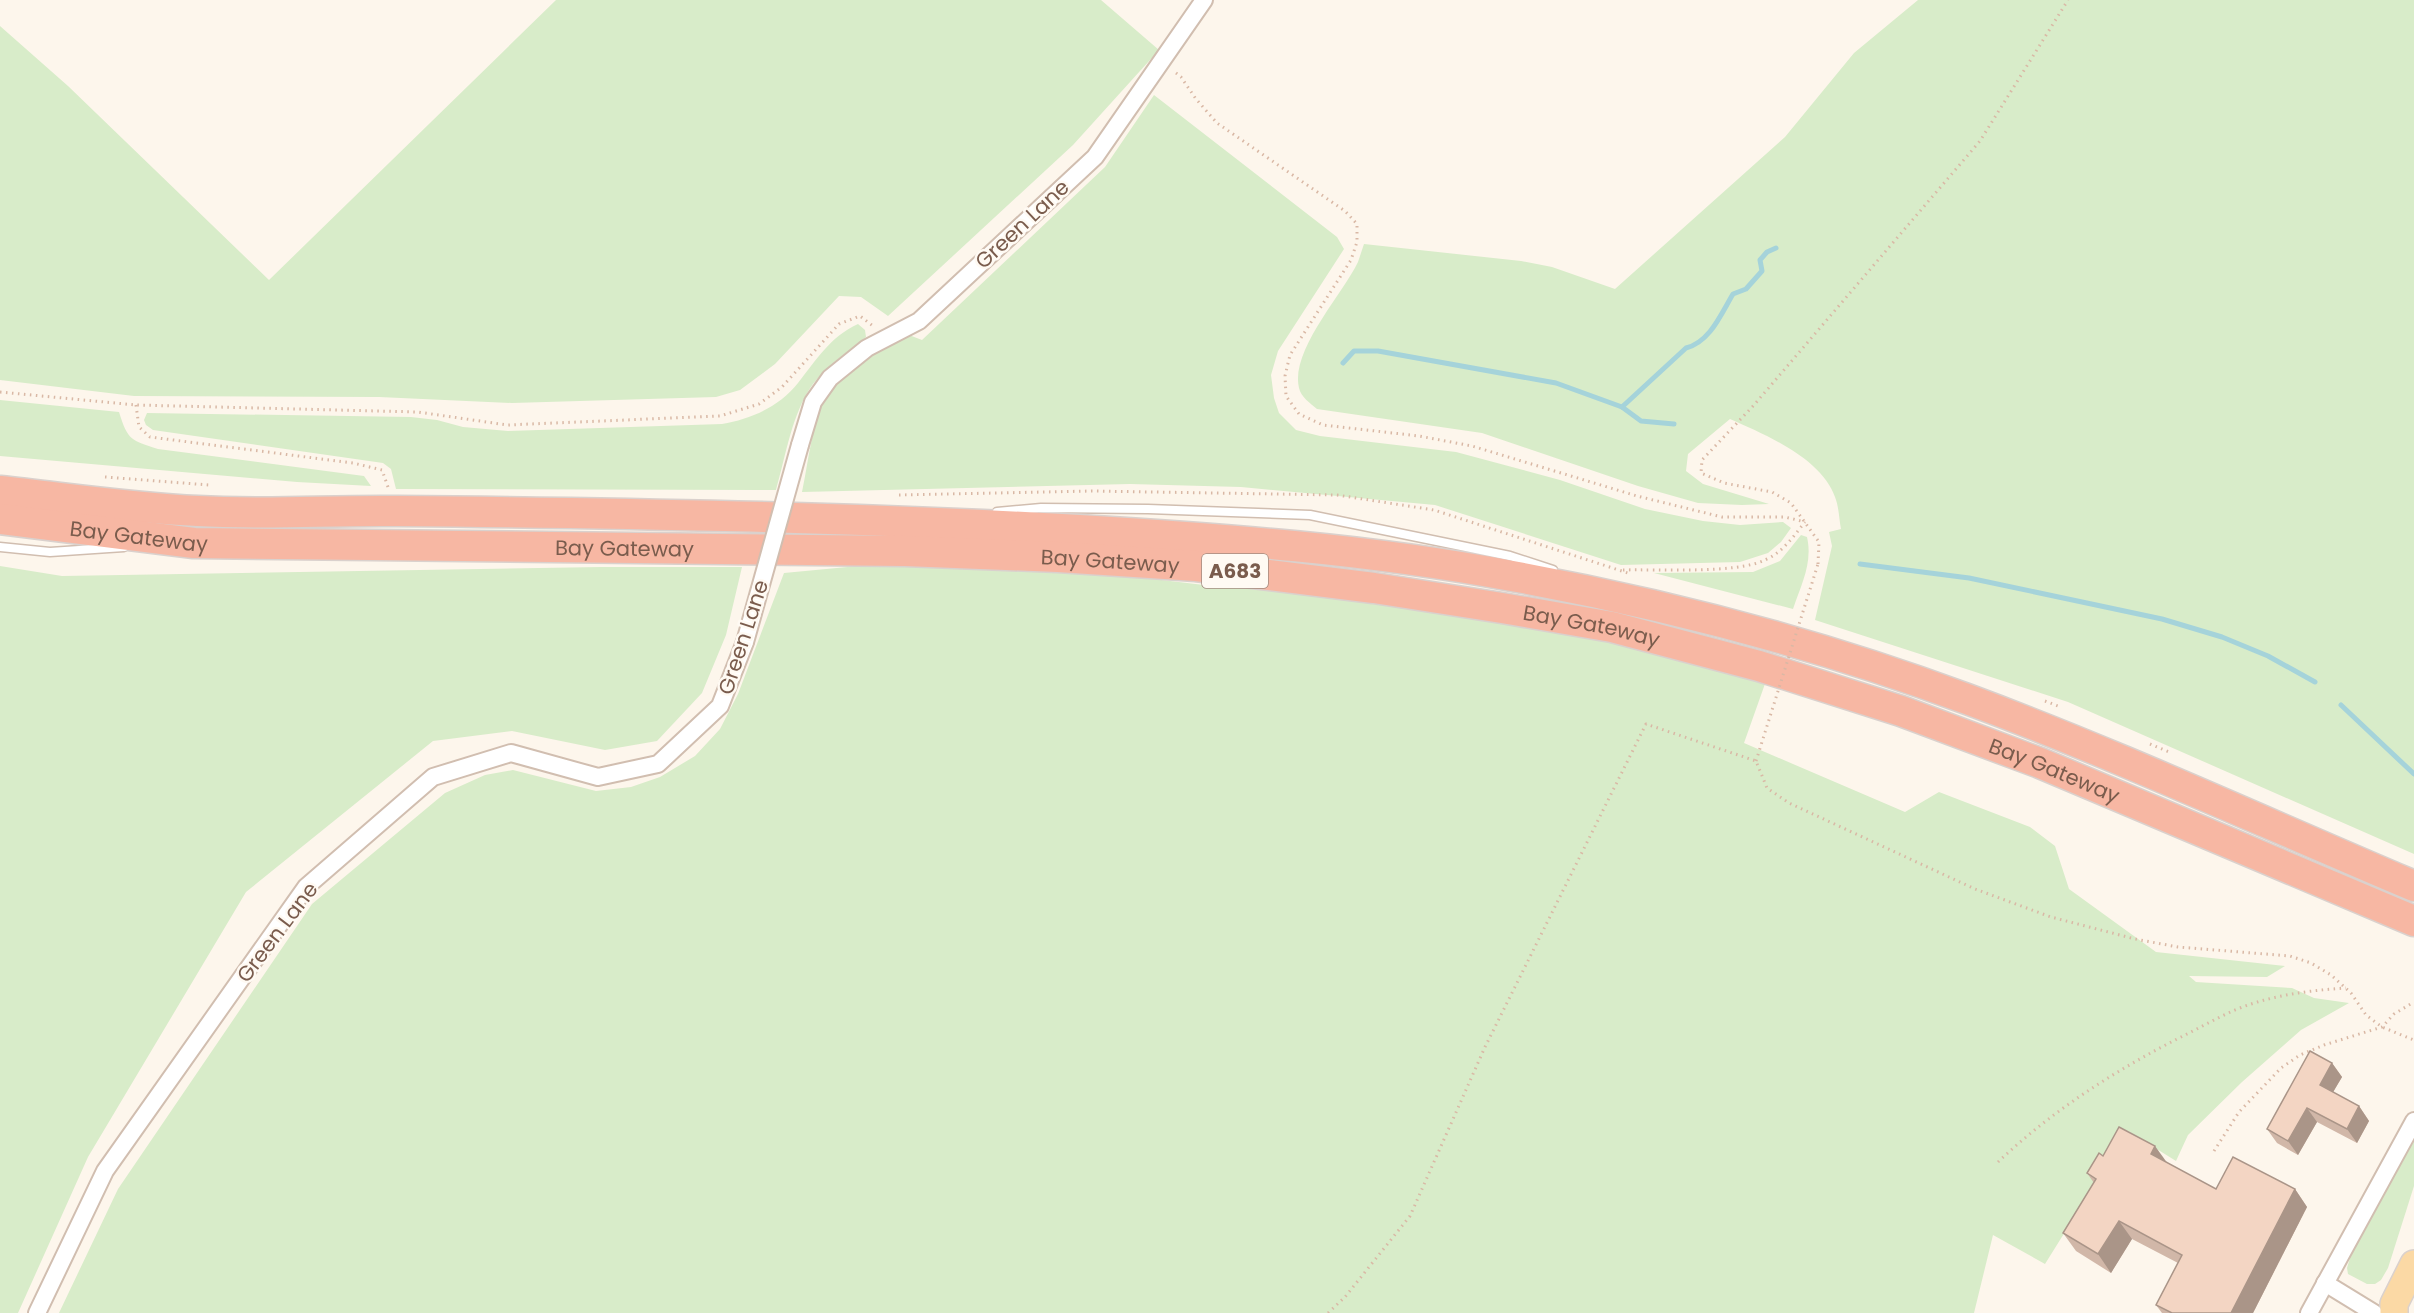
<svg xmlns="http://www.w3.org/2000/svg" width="2414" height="1313" viewBox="0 0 2414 1313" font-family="Poppins,sans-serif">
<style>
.green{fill:#d8ecc9}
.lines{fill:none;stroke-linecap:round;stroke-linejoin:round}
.stream{stroke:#a5d3da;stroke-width:5}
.lane-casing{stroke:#d1beb0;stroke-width:11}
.street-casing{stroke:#d1beb0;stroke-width:20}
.primary-casing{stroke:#dad1cd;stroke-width:30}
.highway-casing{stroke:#dad1cd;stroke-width:33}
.path{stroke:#d9b8a5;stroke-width:3;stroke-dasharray:1.5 4.5;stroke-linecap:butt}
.lane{stroke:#fff;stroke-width:8}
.street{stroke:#fff;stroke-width:16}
.primary{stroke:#fbd9a5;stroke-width:27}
.highway{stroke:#f7b7a3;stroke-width:30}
.street-bridge-casing{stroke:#d1beb0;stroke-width:20;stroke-linecap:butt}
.path-bridge{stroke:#d9b8a5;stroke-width:3;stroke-dasharray:1.5 4.5;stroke-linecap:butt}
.street-bridge{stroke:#fff;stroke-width:16}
.wall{fill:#d1b7a8}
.shaded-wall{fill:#aa9588}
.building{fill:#f3d5c3;stroke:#aa9588;stroke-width:1.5}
.labels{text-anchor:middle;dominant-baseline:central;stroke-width:5;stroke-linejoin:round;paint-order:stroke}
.shield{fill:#fffaf3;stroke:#a28b7f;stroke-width:1.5}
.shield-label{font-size:20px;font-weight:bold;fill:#7a5c4d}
.street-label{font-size:21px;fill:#7a5c4d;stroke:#fffaf3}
</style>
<rect width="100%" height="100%" fill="#fdf6ec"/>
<g class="green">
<path d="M556 0H1101L1159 50 1073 145 888 316 861 297 839 296 775 364 740 390 716 397 512 403 379 397 134 396 0 380V26L68 86 269 280Z"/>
<path d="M1918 0H2414V854L2068 702 1815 620 1832 546 1829 532 1841 529C1839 519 1839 507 1835 497 1821 458 1766 435 1730 419L1688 454 1686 471 1703 484 1769 504 1742 505 1698 503 1638 486 1482 433 1317 409C1310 403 1301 397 1299 388 1290 351 1342 295 1358 262 1360 256 1362 250 1364 244L1521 261 1552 267 1615 289 1785 137 1854 53Z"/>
<path d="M1154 95 1337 237 1344 249 1278 351 1271 375 1274 398 1279 413 1296 430 1320 436 1456 452 1560 480 1645 509 1703 521 1740 525 1783 522 1791 528 1781 542 1768 553 1740 562 1621 565 1435 505 1241 487 1130 484 802 492C809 461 813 409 833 386 852 362 882 347 909 335L922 340 1105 167Z"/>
<path d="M858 324 865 330 866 337C848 352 827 365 813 384 792 413 786 455 776 490L396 489 391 469 383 463 153 430 146 425 144 420 147 413 411 417 437 420 463 427 508 431 722 424C751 419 779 407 798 383 817 359 830 337 858 324Z"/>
<path d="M0 400 119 412C128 441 131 440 158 449L364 476 371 486 297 482 0 456Z"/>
<path d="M1801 535 1807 537C1813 563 1801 585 1793 609L1654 573 1753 572 1780 561Z"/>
<path d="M879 564 1094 572 1204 585 1298 593 1393 605 1649 648 1766 681 1744 743 1905 812 1939 792 2030 827 2055 846 2069 889 2156 952 2285 966 2267 977 2189 976 2196 982 2292 988 2314 998 2349 1003 2301 1030 2242 1082 2188 1135 2176 1161 2128 1131 2045 1264 1993 1235 1974 1313H59L118 1189 312 904 445 793 485 775 513 770 596 791 631 787 660 777 695 756 720 729 738 694 784 573Z"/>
<path d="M0 566 62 576 601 567H742L726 635 702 693 657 741 605 750 512 731 433 741 246 892 88 1157 18 1313H0Z"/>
<path d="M2414 1130V1186L2388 1268 2381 1280 2375 1284H2367L2348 1274 2347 1268 2350 1258 2345 1256Z"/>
</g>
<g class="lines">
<g class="stream">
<path d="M1343 363 1354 351H1378L1556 383 1622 407 1686 348C1710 342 1721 314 1733 294L1746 289 1762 271 1760 260 1767 252 1776 248"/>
<path d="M1622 407 1641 421 1674 424"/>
<path d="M1860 564 1969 578 2162 619 2222 637 2268 656 2315 682"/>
<path d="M2341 705 2414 774"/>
</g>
<g class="lane-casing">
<g id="lane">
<path d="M997 512 1041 508 1148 509 1310 515 1510 556 1553 570"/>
<path d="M0 547 50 552 124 547"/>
</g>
</g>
<g class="street-casing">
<g id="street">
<path d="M800 445 813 402 830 378 867 348 919 321 1095 157 1204 0"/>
<path d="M2325 1283 2374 1313"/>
<path d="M37 1313 105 1171 306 887 433 777 511 753 598 777 658 764 720 706 745 642"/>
<path d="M2309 1313 2414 1121"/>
</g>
</g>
<g class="primary-casing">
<path id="primary" d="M2394 1313V1304L2414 1264"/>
</g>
<g class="highway-casing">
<g id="highway">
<path d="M0 491C66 498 132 508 198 511 264 515 330 510 397 511 624 513 852 517 1079 530 1224 539 1369 549 1512 576 1666 604 1819 644 1967 699 2118 755 2265 823 2414 886"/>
<path id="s1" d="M0 519 194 543 905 551 1058 557 1196 566 1374 588 1502 608 1612 627 1759 666 1901 711 2040 763 2414 921"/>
</g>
</g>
<g class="path">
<path d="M1176 73 1181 77 1196 99 1217 123 1345 211 1357 224V242L1351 260 1290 355 1285 376 1286 396 1299 414 1323 425 1419 436 1472 446 1637 496 1722 517H1785L1805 522"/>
<path d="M0 392 136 405 418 412 507 425 720 416 759 404 782 387 839 324 860 316 873 326"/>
<path d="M136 405 139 427 150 437 353 463 382 470 388 487"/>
<path d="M105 477 209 485"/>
<path d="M899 495 1091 491 1337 495 1434 510 1631 574"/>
<path d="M1818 564 1819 542 1791 503 1772 492 1724 483 1701 473 1702 460 1754 405 1980 141 2068 0"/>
<path d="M1623 570C1658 569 1736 574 1765 560 1783 552 1793 537 1805 522"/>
<path d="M2045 701 2058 706"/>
<path d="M2150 744 2169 752"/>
<path d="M2214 1151 2239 1112 2281 1068 2300 1055 2324 1045 2382 1027 2394 1014 2414 1002"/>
<path d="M1998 1162C2053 1110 2117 1069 2185 1035 2207 1024 2229 1011 2251 1004 2282 994 2314 990 2346 988"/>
<path d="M1328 1313 1345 1297 1410 1216 1485 1047 1646 724 1756 761 1767 788 1789 803 1975 889 2051 917 2135 939 2178 947 2290 956 2311 963 2331 975 2351 993 2366 1015 2382 1027 2414 1040"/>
</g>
<use href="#lane" class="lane"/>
<use href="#street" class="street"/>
<use href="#primary" class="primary"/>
<use href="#highway" class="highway"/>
<g class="street-bridge-casing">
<path id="street-bridge" d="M745 642 800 445"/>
</g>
<path class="path-bridge" d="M1756 761 1818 564"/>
<use href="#street-bridge" class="street-bridge"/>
</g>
<g class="wall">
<path d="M2332 1063 2342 1077 2333 1092 2359 1106 2369 1121 2357 1143 2317 1122 2298 1155 2277 1143 2267 1129Z"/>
<path d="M2103 1156 2167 1163 2216 1189H2295L2307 1207 2253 1313H2162L2156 1305 2178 1263 2132 1239 2111 1273 2076 1251 2063 1233 2094 1183 2087 1173Z"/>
</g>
<g class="shaded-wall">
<path d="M2332 1063 2342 1077 2329 1099 2320 1085Z"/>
<path d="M2359 1106 2369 1121 2357 1143 2347 1129Z"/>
<path d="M2307 1108 2317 1122 2298 1155 2288 1141Z"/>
<path d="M2155 1146 2168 1164 2151 1154Z"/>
<path d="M2295 1189 2307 1207 2253 1313H2231Z"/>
<path d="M2119 1221 2132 1239 2111 1273 2098 1254Z"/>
</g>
<g class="building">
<path d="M2310 1051 2332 1063 2320 1085 2359 1106 2347 1129 2307 1108 2288 1141 2267 1129Z"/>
<path d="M2119 1127 2155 1146 2151 1154 2216 1189 2233 1157 2295 1189 2231 1313H2172L2156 1305 2182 1255 2119 1221 2098 1254 2063 1233 2096 1179 2087 1173 2099 1153 2103 1156Z"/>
</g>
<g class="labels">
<rect class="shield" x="1202" y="554" width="66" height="34" rx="4.5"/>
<g class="shield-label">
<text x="1235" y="571">A683</text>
</g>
<g class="street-label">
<text transform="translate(1022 224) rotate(-43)">Green Lane</text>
<text stroke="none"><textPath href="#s1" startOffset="140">Bay Gateway</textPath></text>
<text stroke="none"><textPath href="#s1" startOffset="626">Bay Gateway</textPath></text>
<text stroke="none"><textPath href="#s1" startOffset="1112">Bay Gateway</textPath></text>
<text stroke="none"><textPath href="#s1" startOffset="1598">Bay Gateway</textPath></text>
<text transform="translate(743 637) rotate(-72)">Green Lane</text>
<text stroke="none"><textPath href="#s1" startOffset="2084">Bay Gateway</textPath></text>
<text transform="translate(277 932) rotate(-53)">Green Lane</text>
</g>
</g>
</svg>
